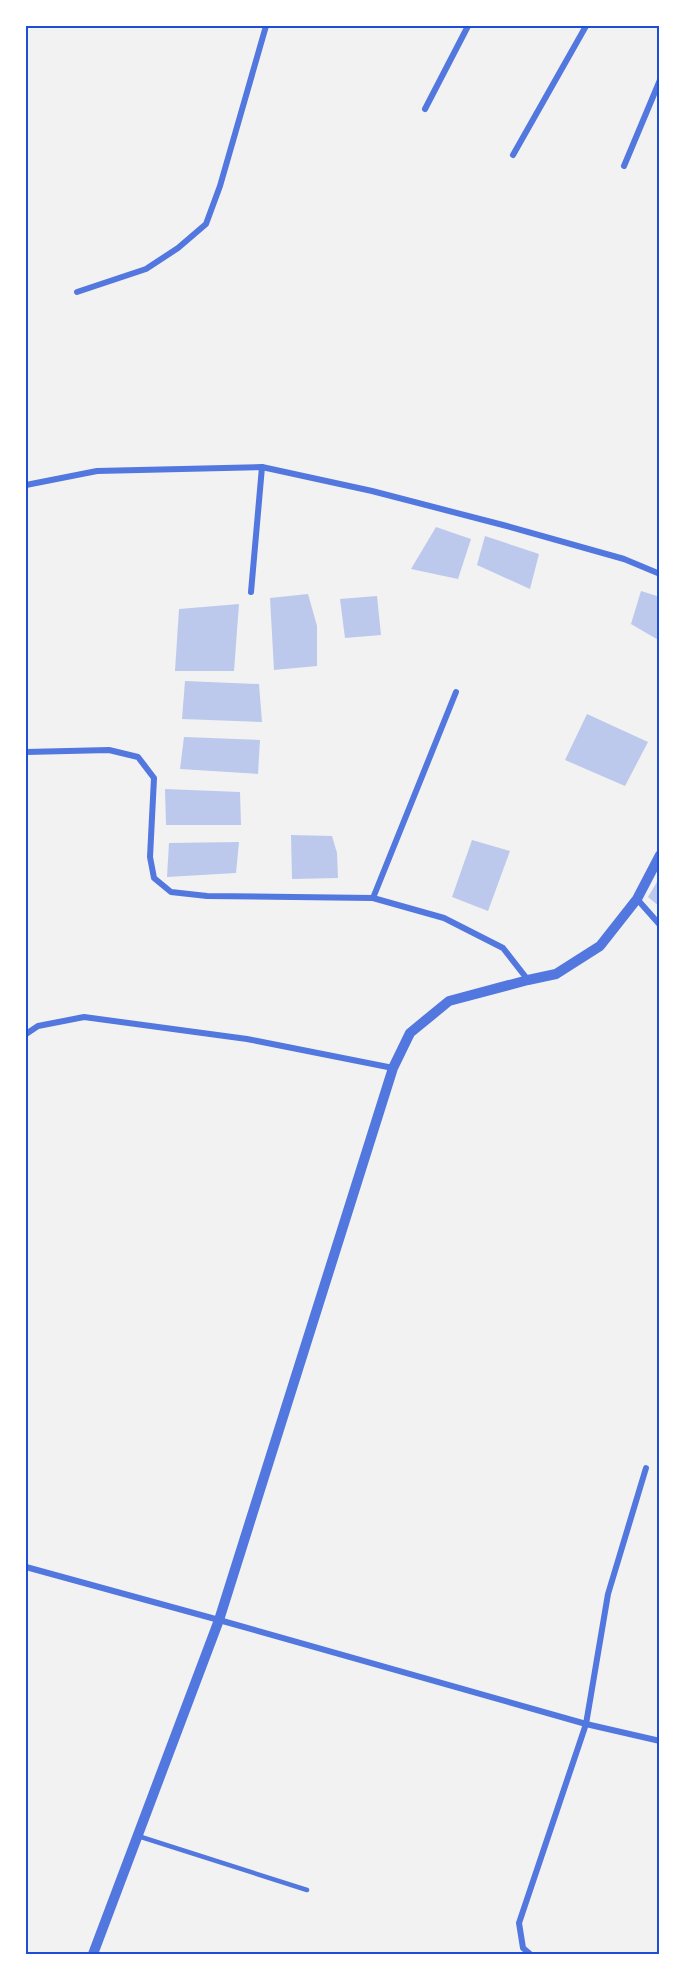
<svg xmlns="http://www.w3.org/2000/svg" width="685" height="1980" viewBox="0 0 685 1980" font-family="'DM Sans',sans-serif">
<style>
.building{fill:#bdc9ec}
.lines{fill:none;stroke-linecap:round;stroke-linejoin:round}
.service{stroke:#5277de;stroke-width:4.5}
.minor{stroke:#5277de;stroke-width:6}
.tertiary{stroke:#5277de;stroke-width:10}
.neatline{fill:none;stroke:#1d4ed8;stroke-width:2}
</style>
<rect width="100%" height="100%" fill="#f2f2f2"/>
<g class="building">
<path d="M436 527 471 539 458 579 411 569Z"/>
<path d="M485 536 539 554 530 589 477 565Z"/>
<path d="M641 591 660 597V641L631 624Z"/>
<path d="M308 594 317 626V666L274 670 270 598Z"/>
<path d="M377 596 381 635 345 638 340 599Z"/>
<path d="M239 604 234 671H175L179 609Z"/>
<path d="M185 681 259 684 262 722 182 719Z"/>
<path d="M587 714 648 742 625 786 565 760Z"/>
<path d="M184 737 260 740 258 774 180 769Z"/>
<path d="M165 789 240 792 241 825H166Z"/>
<path d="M291 835 332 836 337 853 338 878 292 879Z"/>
<path d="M472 840 510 851 488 911 452 897Z"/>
<path d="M239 842 236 873 167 877 169 843Z"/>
<path d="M660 877V907L648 897Z"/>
</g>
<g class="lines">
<path class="service" d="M138 1836 307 1890"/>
<g class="minor">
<path d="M425 109 468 26"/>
<path d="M513 155 586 26"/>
<path d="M624 166 660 80"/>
<path d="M77 292 146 269 178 248 206 224 220 186 266 26"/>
<path d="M26 485 97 471 262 467 372 491 503 525 624 559 660 574"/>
<path d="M251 592 262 467"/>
<path d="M26 752 109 750 138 757 154 778 150 857 154 878 171 892 207 896 373 898 444 918 503 948 528 980"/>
<path d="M373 898 456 692"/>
<path d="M637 899 660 925"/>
<path d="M26 1034 38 1026 84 1017 247 1039 393 1068"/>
<path d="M26 1567 219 1620 586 1724 660 1741"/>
<path d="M530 1954 523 1948 519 1923 586 1724 608 1594 646 1468"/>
</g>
<path class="tertiary" d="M93 1954 219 1620 393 1068 410 1033 449 1001 528 980 556 974 600 946 637 899 660 855"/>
</g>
<rect width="685" height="1980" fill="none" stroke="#ffffff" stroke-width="54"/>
<rect x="27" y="27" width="631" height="1926" class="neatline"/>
</svg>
